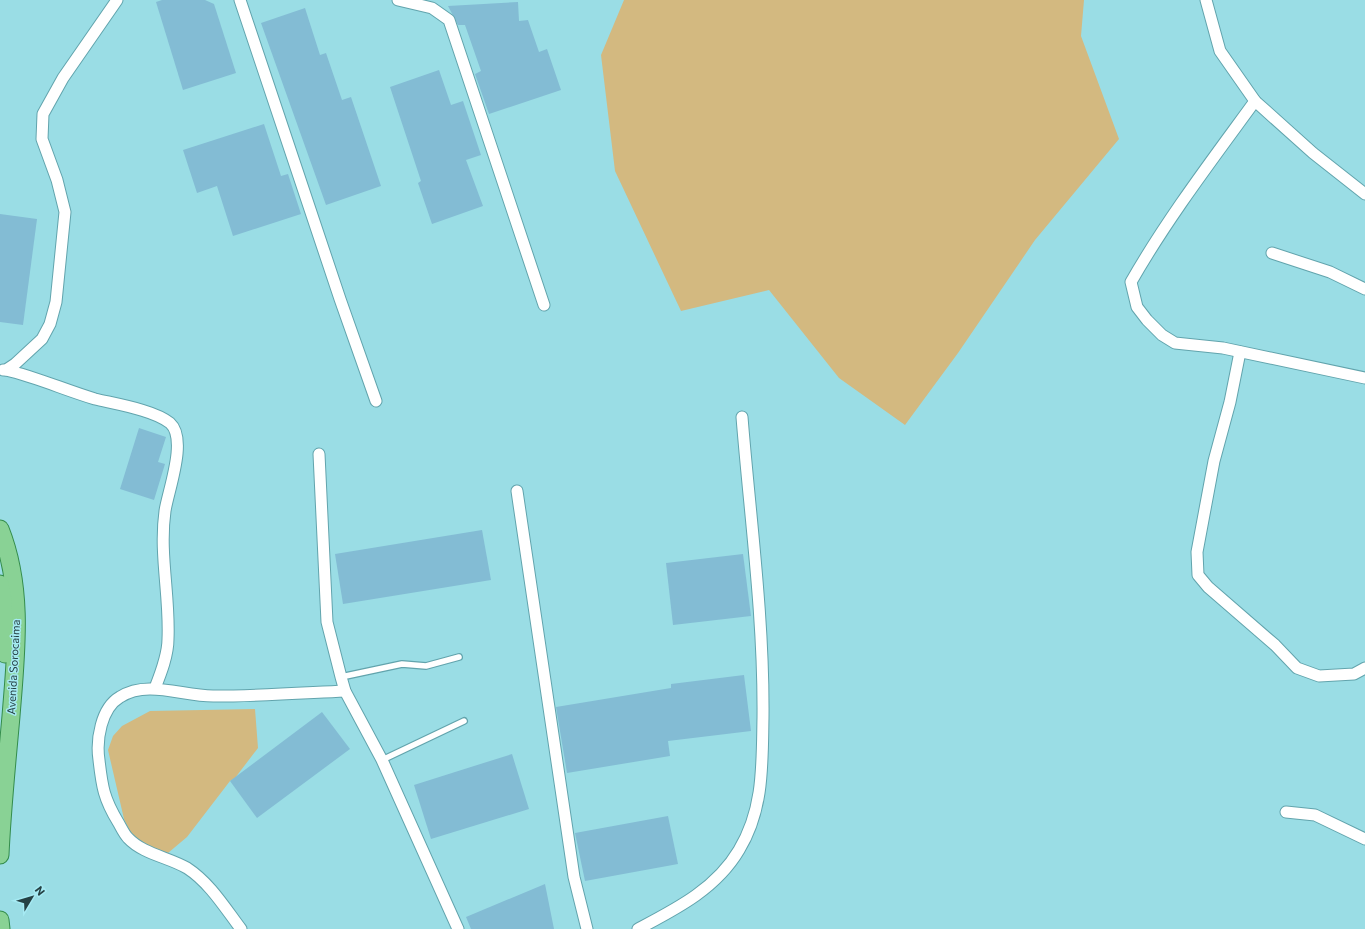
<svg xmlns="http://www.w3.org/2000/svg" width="1365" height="929" viewBox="0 0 1365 929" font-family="Commissioner,sans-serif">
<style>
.green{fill:#d3b980}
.building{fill:#83bcd4}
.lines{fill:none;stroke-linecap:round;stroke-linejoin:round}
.service-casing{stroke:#62a4ad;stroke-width:8}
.minor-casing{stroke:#62a4ad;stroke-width:13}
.primary-casing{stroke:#338c4b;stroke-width:19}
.service{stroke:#fff;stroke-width:5.5}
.minor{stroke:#fff;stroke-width:11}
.primary{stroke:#89d295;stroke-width:17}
.labels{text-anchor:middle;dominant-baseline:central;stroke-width:3;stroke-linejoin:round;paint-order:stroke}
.street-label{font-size:11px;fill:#254144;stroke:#a6eaf3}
</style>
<rect width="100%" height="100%" fill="#9adde5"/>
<g class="green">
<path d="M624 0H1084L1081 36 1119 139 1035 240 958 353 905 425 839 378 769 290 681 311 615 171 601 55Z"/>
<path d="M255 709 258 748 235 778 230 781 187 837 168 853 135 842 124 819 108 750 113 736 122 726 150 711Z"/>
</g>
<g class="building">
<path d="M162 0H205L214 4 236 73 183 90 156 2Z"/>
<path d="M518 2 519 21 528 20 539 52 547 49 561 90 489 114 475 74 481 71 465 25H458L448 6Z"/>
<path d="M305 8 320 55 326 53 342 100 351 97 381 186 326 205 261 23Z"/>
<path d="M439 70 451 105 463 101 481 155 466 160 483 206 432 224 418 183 421 181 390 87Z"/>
<path d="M264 124 281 176 288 174 301 214 233 236 217 186 197 193 183 150Z"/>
<path d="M0 214 37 219 23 325 0 322Z"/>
<path d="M139 428 166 437 158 462 165 464 154 500 120 489Z"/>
<path d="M482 530 491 580 343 604 335 554Z"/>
<path d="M743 554 751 616 673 625 666 563Z"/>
<path d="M744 675 751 731 668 741 670 756 567 773 556 707 671 688V684Z"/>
<path d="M322 712 350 749 257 818 230 781Z"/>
<path d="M512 754 529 809 431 839 414 785Z"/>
<path d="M668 816 678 864 585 881 575 833Z"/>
<path d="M545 884 554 929H471L466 917Z"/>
</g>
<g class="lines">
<g class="service-casing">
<g id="service">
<path d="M341 677 402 664 426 666 459 657"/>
<path d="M382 760 464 721"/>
</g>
</g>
<g class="minor-casing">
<g id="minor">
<path d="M240 0 340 299 376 401"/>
<path d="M398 0 432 8 449 20 544 305"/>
<path d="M1206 0 1220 51 1255 101 1313 153 1365 194"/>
<path d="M1255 101C1212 160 1167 219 1131 282L1137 307 1147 320 1162 335 1175 343 1223 348 1365 378"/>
<path d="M1272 253 1330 272 1365 289"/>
<path d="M1240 352 1230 402 1214 461 1197 552 1198 575 1208 587 1275 645 1297 668 1319 676 1354 674 1365 668"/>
<path d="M3 370H6L15 364 42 339 50 324 56 302 65 212 57 180 42 139 43 114 63 78 117 0"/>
<path d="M6 370C36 377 65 390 95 399 116 404 154 410 170 423 188 439 168 491 165 511 159 554 170 596 168 639 168 655 161 673 155 688"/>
<path d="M319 454 327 622 341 677 345 691 382 760 458 929"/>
<path d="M517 491 574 877 587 929"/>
<path d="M1286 812 1315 815 1365 839"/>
<path d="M241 929C225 908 210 883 187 868 168 857 143 854 128 838 124 834 121 827 118 822 104 799 102 787 99 760 96 740 101 708 120 697 148 679 184 697 215 696 258 696 302 693 345 691"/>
<path d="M638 929C676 909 716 889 739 850 764 809 762 764 763 718 764 617 750 517 742 417"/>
</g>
</g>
<g class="primary-casing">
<g id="primary">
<path d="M0 529C24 589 16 653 11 716 7 762 2 809 0 855"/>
<path d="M0 584 3 600 5 654"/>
<path d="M0 920 1 929"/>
</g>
</g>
<use href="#service" class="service"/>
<use href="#minor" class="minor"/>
<use href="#primary" class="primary"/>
</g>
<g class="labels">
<g class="street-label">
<text transform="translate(13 667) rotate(-87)">Avenida Sorocaima</text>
</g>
</g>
<g transform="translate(32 897) rotate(52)" stroke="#a6eaf3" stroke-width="3" paint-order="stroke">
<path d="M0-3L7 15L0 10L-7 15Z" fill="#254144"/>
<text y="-6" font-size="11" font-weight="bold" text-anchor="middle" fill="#254144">N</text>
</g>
</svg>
